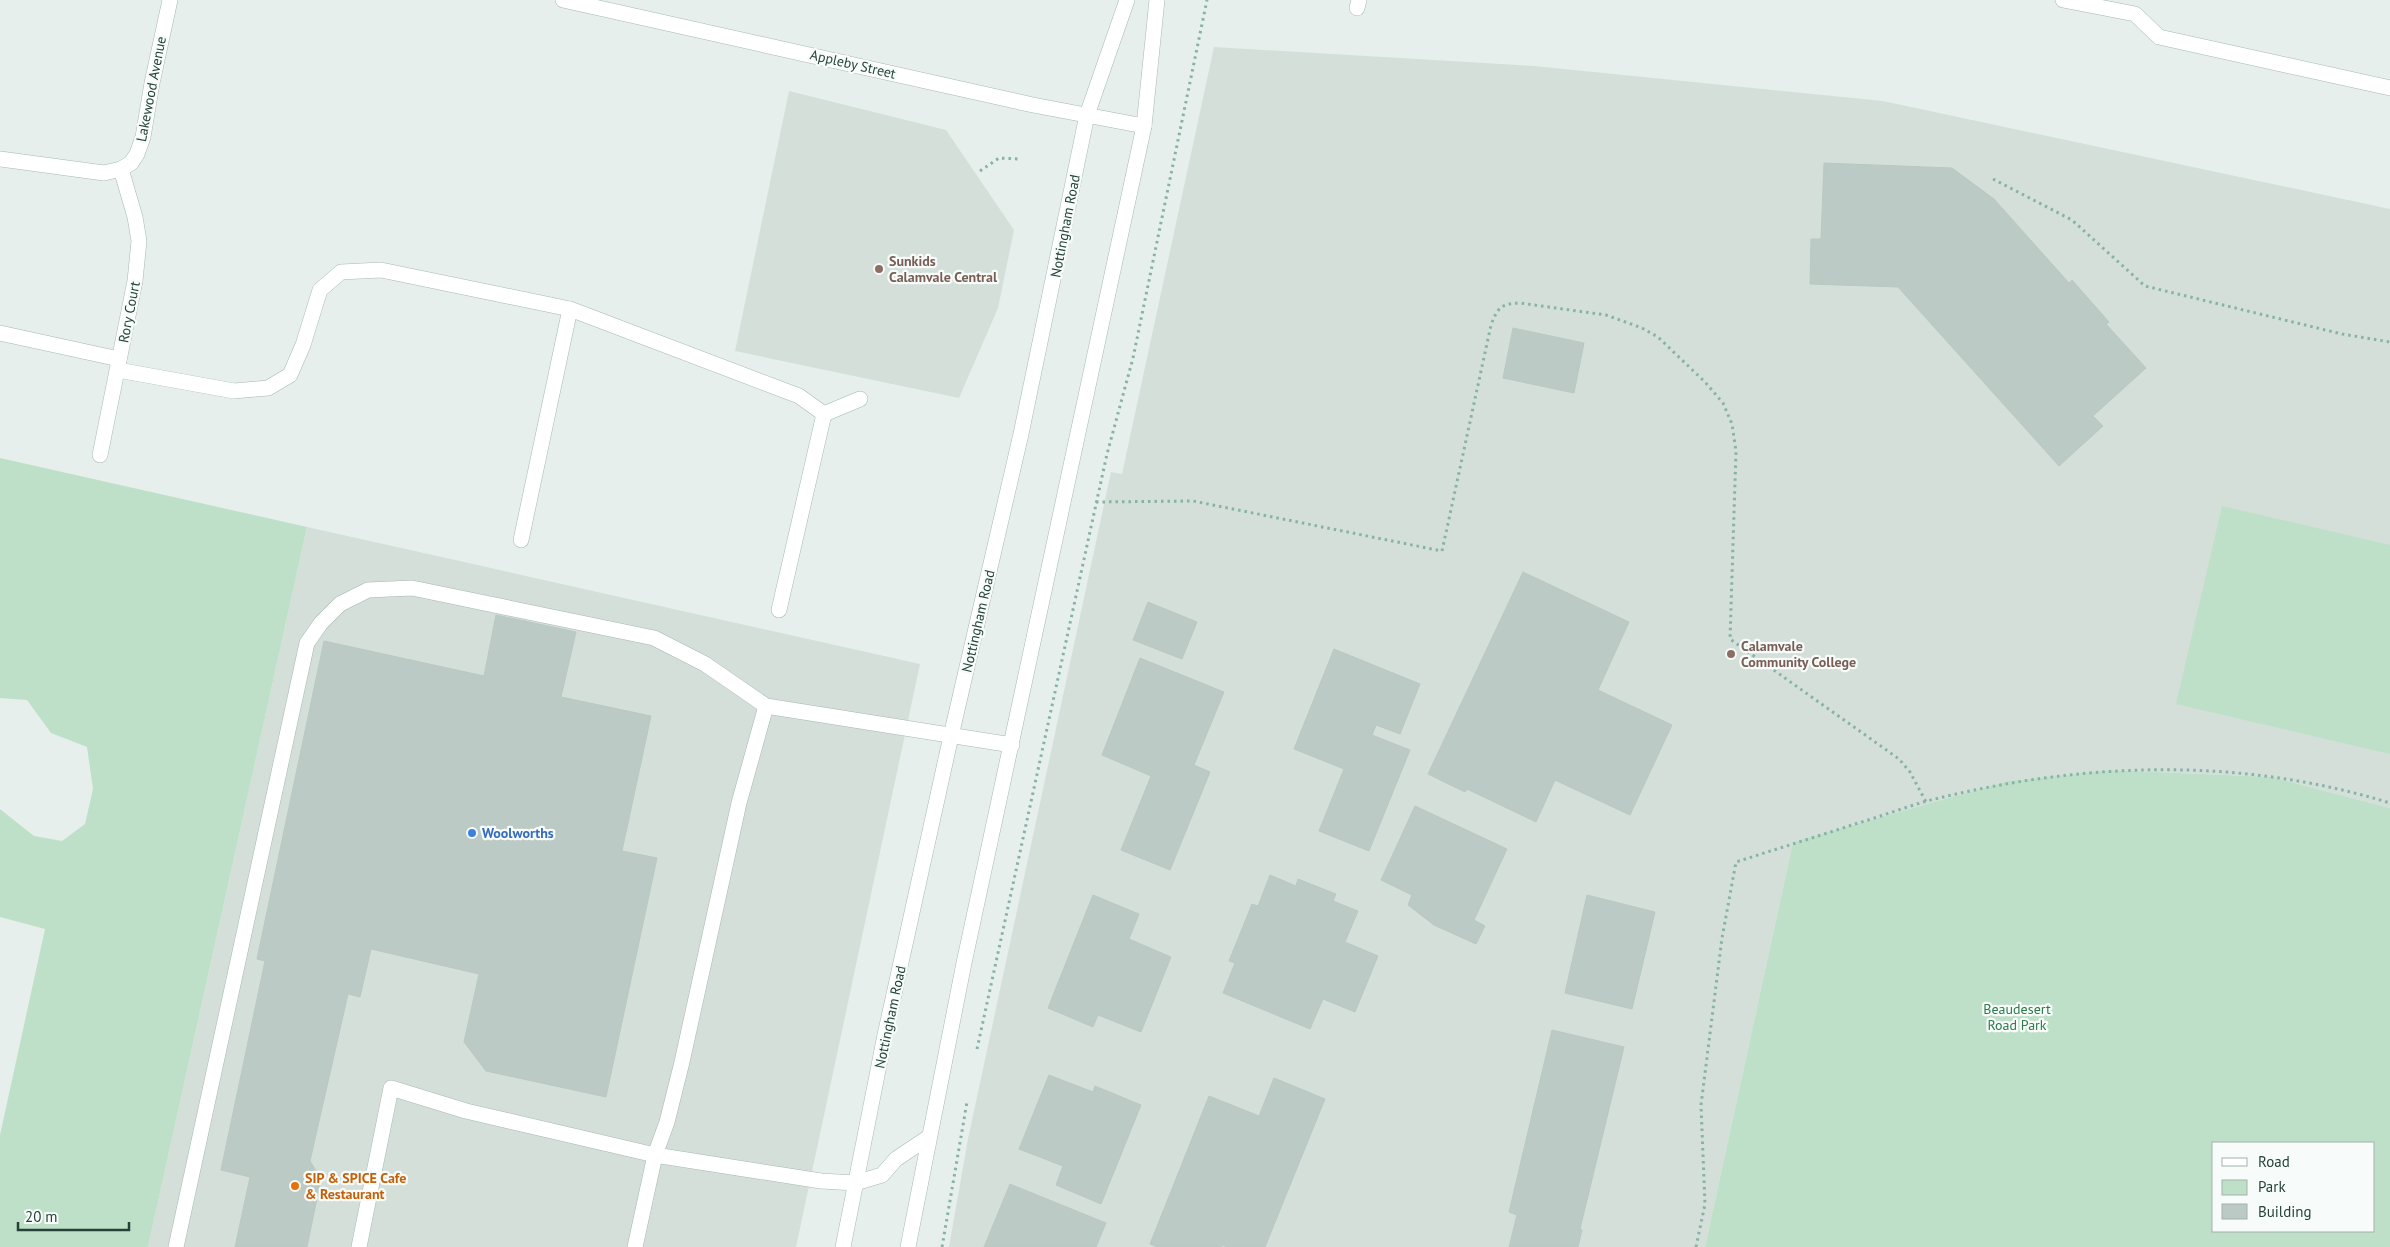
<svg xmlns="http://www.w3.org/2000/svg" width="2390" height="1247" viewBox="0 0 2390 1247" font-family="'PT Sans',sans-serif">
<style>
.built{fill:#d4dfda}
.green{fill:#bfe0c8;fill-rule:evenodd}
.building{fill:#bbcac4;stroke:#b8c9c2}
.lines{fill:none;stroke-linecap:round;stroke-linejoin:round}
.service-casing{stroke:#a8b8b2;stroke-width:16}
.minor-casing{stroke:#a8b8b2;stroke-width:16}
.tertiary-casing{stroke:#a8b8b2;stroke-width:16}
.path{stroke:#86b3a5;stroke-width:3;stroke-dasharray:2.5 4;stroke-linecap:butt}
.service{stroke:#fff;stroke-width:15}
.minor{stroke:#fff;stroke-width:15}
.tertiary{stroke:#fff;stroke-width:15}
.education-dot{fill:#8d6e63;stroke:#f7fbf9;stroke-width:2}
.shop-dot{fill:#3f7fe0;stroke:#f7fbf9;stroke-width:2}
.food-dot{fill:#e8710a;stroke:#f7fbf9;stroke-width:2}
.labels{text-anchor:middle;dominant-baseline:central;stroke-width:4.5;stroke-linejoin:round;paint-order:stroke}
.street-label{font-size:14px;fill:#24423a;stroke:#f7fbf9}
.education-label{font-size:14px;font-weight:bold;fill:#785e54;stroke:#f7fbf9;text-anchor:start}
.shop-label{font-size:14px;font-weight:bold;fill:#366cbe;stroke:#f7fbf9;text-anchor:start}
.park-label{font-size:14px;fill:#2d7a4b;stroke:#f7fbf9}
.food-label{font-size:14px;font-weight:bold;fill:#c56008;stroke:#f7fbf9;text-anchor:start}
</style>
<rect width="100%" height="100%" fill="#e6efeb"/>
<g class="built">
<path d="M1214 47 1534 66 1883 101 2390 209V808L2272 777 2110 770 2008 781 1793 842 1705 1247H949L968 1139 1111 472 1122 474Z"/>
<path d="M789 91 946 130 1014 230 998 308 959 398 735 351Z"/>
<path d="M307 527 920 664 796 1247H148Z"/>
</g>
<g class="green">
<path d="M0 458 307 527 148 1247H0V1135L45 929 0 917V809L34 836 62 841 85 824 93 789 87 747 51 733 27 700 0 698Z"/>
<path d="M2222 506 2390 545V754L2176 704Z"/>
<path d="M2110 770 2272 777 2390 808V1247H1705L1793 842 2008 781ZM2214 1143H2374V1231H2214Z"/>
</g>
<g class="building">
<path d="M1824 163 1952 168 1994 199 2069 283 2072 280 2109 322 2106 324 2146 368 2093 416 2103 426 2059 466 1898 287 1810 284 1811 239H1821Z"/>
<path d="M1513 328 1584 343 1574 393 1503 378Z"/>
<path d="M1523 572 1629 622 1598 690 1672 725 1630 815 1555 780 1536 822 1467 789 1465 792 1428 774Z"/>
<path d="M1148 602 1197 622 1182 659 1133 640Z"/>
<path d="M496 615 576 632 561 697 651 716 622 851 657 858 606 1097 486 1071 464 1042 479 974 371 949 360 997 348 994 310 1161 321 1179 307 1247H235L250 1177 221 1170 265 961 257 959 324 641 484 676Z"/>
<path d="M1334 649 1420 684 1400 734 1376 725 1372 735 1410 750 1369 851 1319 831 1344 769 1294 749Z"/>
<path d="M1140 658 1224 692 1194 765 1210 772 1170 870 1121 850 1151 776 1102 755Z"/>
<path d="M1415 806 1507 849 1474 920 1485 926 1476 944 1434 925 1408 905 1412 895 1381 880Z"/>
<path d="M1270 875 1296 886 1298 879 1336 894 1333 901 1358 911 1345 942 1378 956 1355 1012 1323 999 1310 1029 1223 993 1235 963 1229 961 1252 904 1258 906Z"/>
<path d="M1093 895 1139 914 1129 939 1171 957 1141 1032 1098 1015 1093 1027 1048 1008Z"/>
<path d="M1587 895 1655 912 1632 1009 1565 993Z"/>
<path d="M1552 1030 1624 1047 1580 1229 1582 1230 1578 1247H1509L1517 1215 1509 1212Z"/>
<path d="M1049 1075 1093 1092 1095 1086 1141 1105 1101 1204 1056 1185 1063 1166 1019 1149Z"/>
<path d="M1274 1078 1325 1099 1265 1247H1227L1222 1245 1221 1247H1157L1150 1244 1209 1096 1259 1116Z"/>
<path d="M1010 1184 1106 1223 1096 1247H984Z"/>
</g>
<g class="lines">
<g class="service-casing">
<g id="service">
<path d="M118 370 234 391 268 388 290 375 303 345 320 290 341 272 381 270 570 309 799 396 824 414 860 399"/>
<path d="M521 540 570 309"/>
<path d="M779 610 824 414"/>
<path d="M176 1247 307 643 321 623 340 604 368 590 412 588 654 638 705 664 766 706 1012 745"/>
<path d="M359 1247 391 1088 466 1111 655 1155 821 1181 855 1183 882 1175 896 1159 929 1137"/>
<path d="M635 1247 655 1155 667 1122 682 1062 739 803 766 706"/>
</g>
</g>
<g class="minor-casing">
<g id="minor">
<path d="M563 0 1033 105 1144 126"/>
<path d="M2063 0 2135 14 2159 37 2390 88"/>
<path d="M1357 8 1359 0"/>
<path d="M0 159 104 173 121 169 131 163 137 154 143 137 152 83 170 0"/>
<path d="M0 333 119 359"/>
<path d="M100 455 135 281 139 241 135 217 121 169"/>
</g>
</g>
<g class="tertiary-casing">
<g id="tertiary">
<path d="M843 1247 885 1035 951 736 1021 434 1087 115 1127 0"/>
<path d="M908 1247 964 963 1144 126 1157 0"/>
</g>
</g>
<g class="path">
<path d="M980 171 999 158 1020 159"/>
<path d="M1993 179 2072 220 2145 286 2342 334 2390 342"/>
<path d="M1096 502 1193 501 1442 551 1491 325C1498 307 1501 304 1520 303L1606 315 1642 328 1658 337 1705 382 1723 403 1732 424 1736 451 1730 639 1899 759 1910 772 1926 802"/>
<path d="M977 1049 1107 454 1133 358 1207 0"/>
<path d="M942 1247 967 1102"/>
<path d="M1696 1247 1705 1204 1701 1105 1722 938 1736 862C1776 849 1816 837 1855 824 1879 817 1903 808 1927 801 2080 762 2238 756 2390 803"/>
</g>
<use href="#service" class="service"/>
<use href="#minor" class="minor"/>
<use href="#tertiary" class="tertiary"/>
</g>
<g class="education-dot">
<circle cx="879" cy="269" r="5"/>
<circle cx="1731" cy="654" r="5"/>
</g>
<circle class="shop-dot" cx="472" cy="833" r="5"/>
<circle class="food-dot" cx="295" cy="1186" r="5"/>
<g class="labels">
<g class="street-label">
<text transform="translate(853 64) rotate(13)">Appleby Street</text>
<text transform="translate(151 89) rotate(-79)">Lakewood Avenue</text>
<text transform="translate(1065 226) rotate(-79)">Nottingham Road</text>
<text transform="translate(129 312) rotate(-79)">Rory Court</text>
<text transform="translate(978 621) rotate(-77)">Nottingham Road</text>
<text transform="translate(890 1017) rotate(-78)">Nottingham Road</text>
</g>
<g class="education-label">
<text x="889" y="261">Sunkids<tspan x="889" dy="16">Calamvale Central</tspan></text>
<text x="1741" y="646">Calamvale<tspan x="1741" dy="16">Community College</tspan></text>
</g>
<g class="shop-label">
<text x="482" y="833">Woolworths</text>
</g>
<g class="park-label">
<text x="2017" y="1009">Beaudesert<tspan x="2017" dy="16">Road Park</tspan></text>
</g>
<g class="food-label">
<text x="305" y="1178">SIP &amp; SPICE Cafe<tspan x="305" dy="16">&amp; Restaurant</tspan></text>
</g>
</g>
<rect x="2212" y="1142" width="162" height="90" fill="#f7fbf9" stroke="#a3b1ad"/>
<rect x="2222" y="1158" width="25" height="8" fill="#ffffff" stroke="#a3b1ad"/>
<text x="2258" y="1167" font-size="15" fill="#24423a">Road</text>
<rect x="2222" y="1180" width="25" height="15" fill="#bfe0c8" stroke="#a3b1ad"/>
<text x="2258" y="1192" font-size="15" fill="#24423a">Park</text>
<rect x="2222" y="1204" width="25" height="15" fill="#bbcac4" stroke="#a3b1ad"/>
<text x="2258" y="1217" font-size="15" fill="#24423a">Building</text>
<path d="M18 1222v8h111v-8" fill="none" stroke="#24423a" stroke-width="2.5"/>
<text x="25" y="1222" font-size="15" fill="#24423a" stroke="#f7fbf9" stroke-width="4" paint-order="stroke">20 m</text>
</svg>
